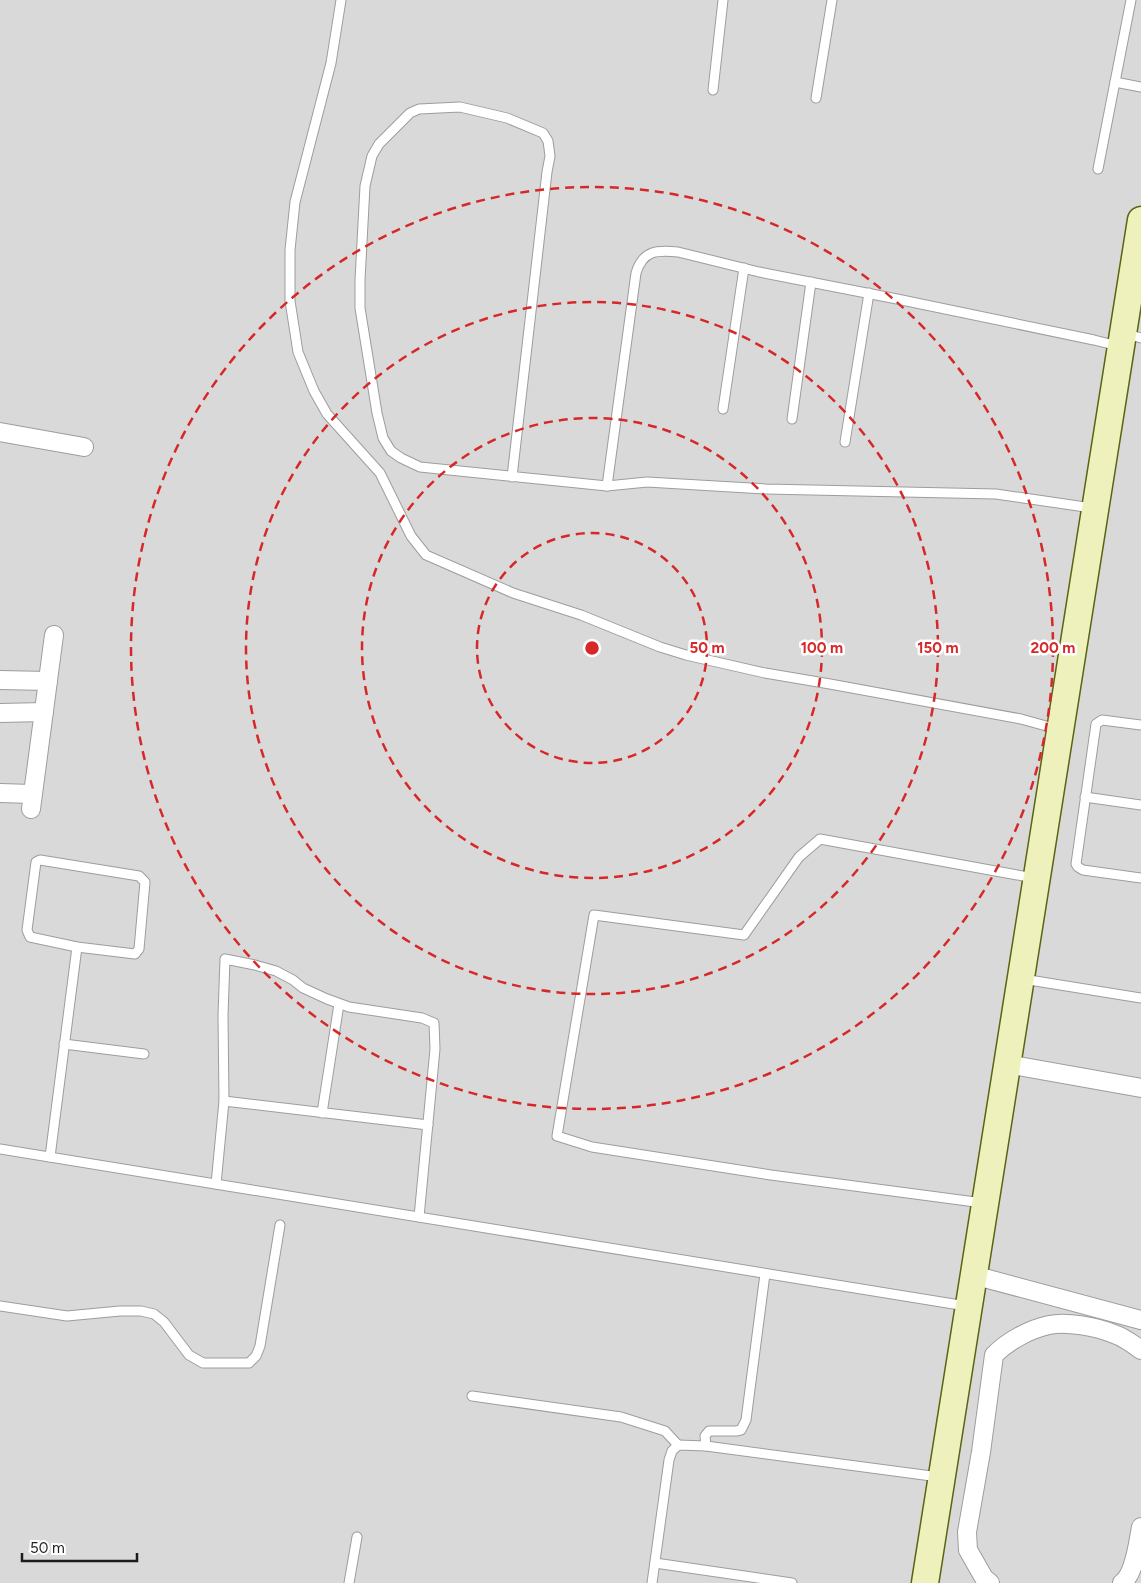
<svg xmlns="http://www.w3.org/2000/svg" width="1141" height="1583" viewBox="0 0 1141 1583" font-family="Figtree,sans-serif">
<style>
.residential{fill:#dad9d9}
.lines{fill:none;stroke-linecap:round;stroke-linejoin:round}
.service-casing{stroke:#9d9d9d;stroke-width:11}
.minor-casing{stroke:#9d9d9d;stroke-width:20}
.secondary-casing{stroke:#5a6411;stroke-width:29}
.service{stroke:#fff;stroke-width:9}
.minor{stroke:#fff;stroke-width:18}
.secondary{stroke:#eef1bc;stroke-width:26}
.ring{fill:none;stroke:#d62828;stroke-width:2.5;stroke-dasharray:9 6}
.centre{fill:#d62828;stroke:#fff;stroke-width:2.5}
.ring-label{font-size:15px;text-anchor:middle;font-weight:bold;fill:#d62828;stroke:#fff;stroke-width:5;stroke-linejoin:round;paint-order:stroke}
</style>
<rect width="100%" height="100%" fill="#ece9e2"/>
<rect class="residential" x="0" y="0" width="1141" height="1583"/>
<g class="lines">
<g class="service-casing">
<g id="service">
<path d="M341 0 331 63 295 202 290 250V301L298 352 314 391 327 414 380 473 411 536 426 555 513 593 581 615 660 647 686 655 765 673 830 684 1021 719 1057 729"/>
<path d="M1115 82 1141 87"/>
<path d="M713 90 723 0"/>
<path d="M816 98 832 0"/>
<path d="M1098 169 1131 0"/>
<path d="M1126 334 1141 338"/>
<path d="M723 409 744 268"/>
<path d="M792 419 811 282"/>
<path d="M845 442 869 293"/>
<path d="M512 477 547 172 550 156 548 141 543 133 507 118 460 107 419 109 410 113 379 144 372 156 365 186 360 280V308L377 413 383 438 391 451 401 458 420 467 607 486 647 482 766 489 996 494 1092 508"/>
<path d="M607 486 636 273C643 250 657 250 678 252L759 272 897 299 1094 340 1118 346"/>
<path d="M1141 725 1102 720 1096 724 1076 864 1078 867 1083 870 1141 878"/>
<path d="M1085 797 1141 805"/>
<path d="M40 860 139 876 145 882 139 949 135 954 77 947 30 937 27 930 36 862Z"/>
<path d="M1023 979 1141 998"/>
<path d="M64 1044 144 1054"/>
<path d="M224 1101 428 1125"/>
<path d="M322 1113 339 1004"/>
<path d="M0 1149 966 1306"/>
<path d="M50 1157 77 947"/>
<path d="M216 1184 224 1101 223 1015 225 959 255 965 276 971 293 980 303 988 327 999 349 1007 422 1018 434 1023 435 1049 419 1217"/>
<path d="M983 1203 771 1175 592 1147 557 1136 594 915 744 935 799 857 820 839 1034 878"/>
<path d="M0 1306 67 1316 120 1311H141L154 1314 164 1322 189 1355 203 1363H249L256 1356 260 1346 280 1225"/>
<path d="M472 1396 621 1417 665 1431 678 1445"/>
<path d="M706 1446 705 1436 709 1431H736L741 1430 746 1420 765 1274"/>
<path d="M655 1563 792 1583"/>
<path d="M349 1583 357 1537"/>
<path d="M652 1583 669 1460 672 1451 678 1445 706 1446 939 1477"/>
</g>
</g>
<g class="minor-casing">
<g id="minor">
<path d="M0 432 84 447"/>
<path d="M0 680 48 681"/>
<path d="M0 713 44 712"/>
<path d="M0 793 32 794"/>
<path d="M31 809 54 635"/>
<path d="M1007 1064 1141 1088"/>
<path d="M973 1275 1141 1320"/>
<path d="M990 1583 984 1578 968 1550 967 1532 981 1452 994 1355C1008 1341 1030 1329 1049 1325 1067 1321 1097 1327 1114 1334 1123 1337 1133 1344 1141 1350"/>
<path d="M1122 1583C1135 1574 1138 1542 1141 1527"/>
</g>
</g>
<g class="secondary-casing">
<path id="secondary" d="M925 1583 1141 220"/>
</g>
<use href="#service" class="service"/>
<use href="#minor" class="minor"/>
<use href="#secondary" class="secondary"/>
</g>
<g class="ring">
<circle cx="592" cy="648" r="115"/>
<circle cx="592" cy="648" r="230"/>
<circle cx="592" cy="648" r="346"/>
<circle cx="592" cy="648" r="461"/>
</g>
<circle cx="592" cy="648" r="8" class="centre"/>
<g class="ring-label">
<text x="707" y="653">50 m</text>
<text x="822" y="653">100 m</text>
<text x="938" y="653">150 m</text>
<text x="1053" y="653">200 m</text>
</g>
<path d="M22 1553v8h115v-8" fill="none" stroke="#1c1c1c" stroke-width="2.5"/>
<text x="30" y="1553" font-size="15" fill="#1c1c1c" stroke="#ffffff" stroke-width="4" paint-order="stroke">50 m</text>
</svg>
